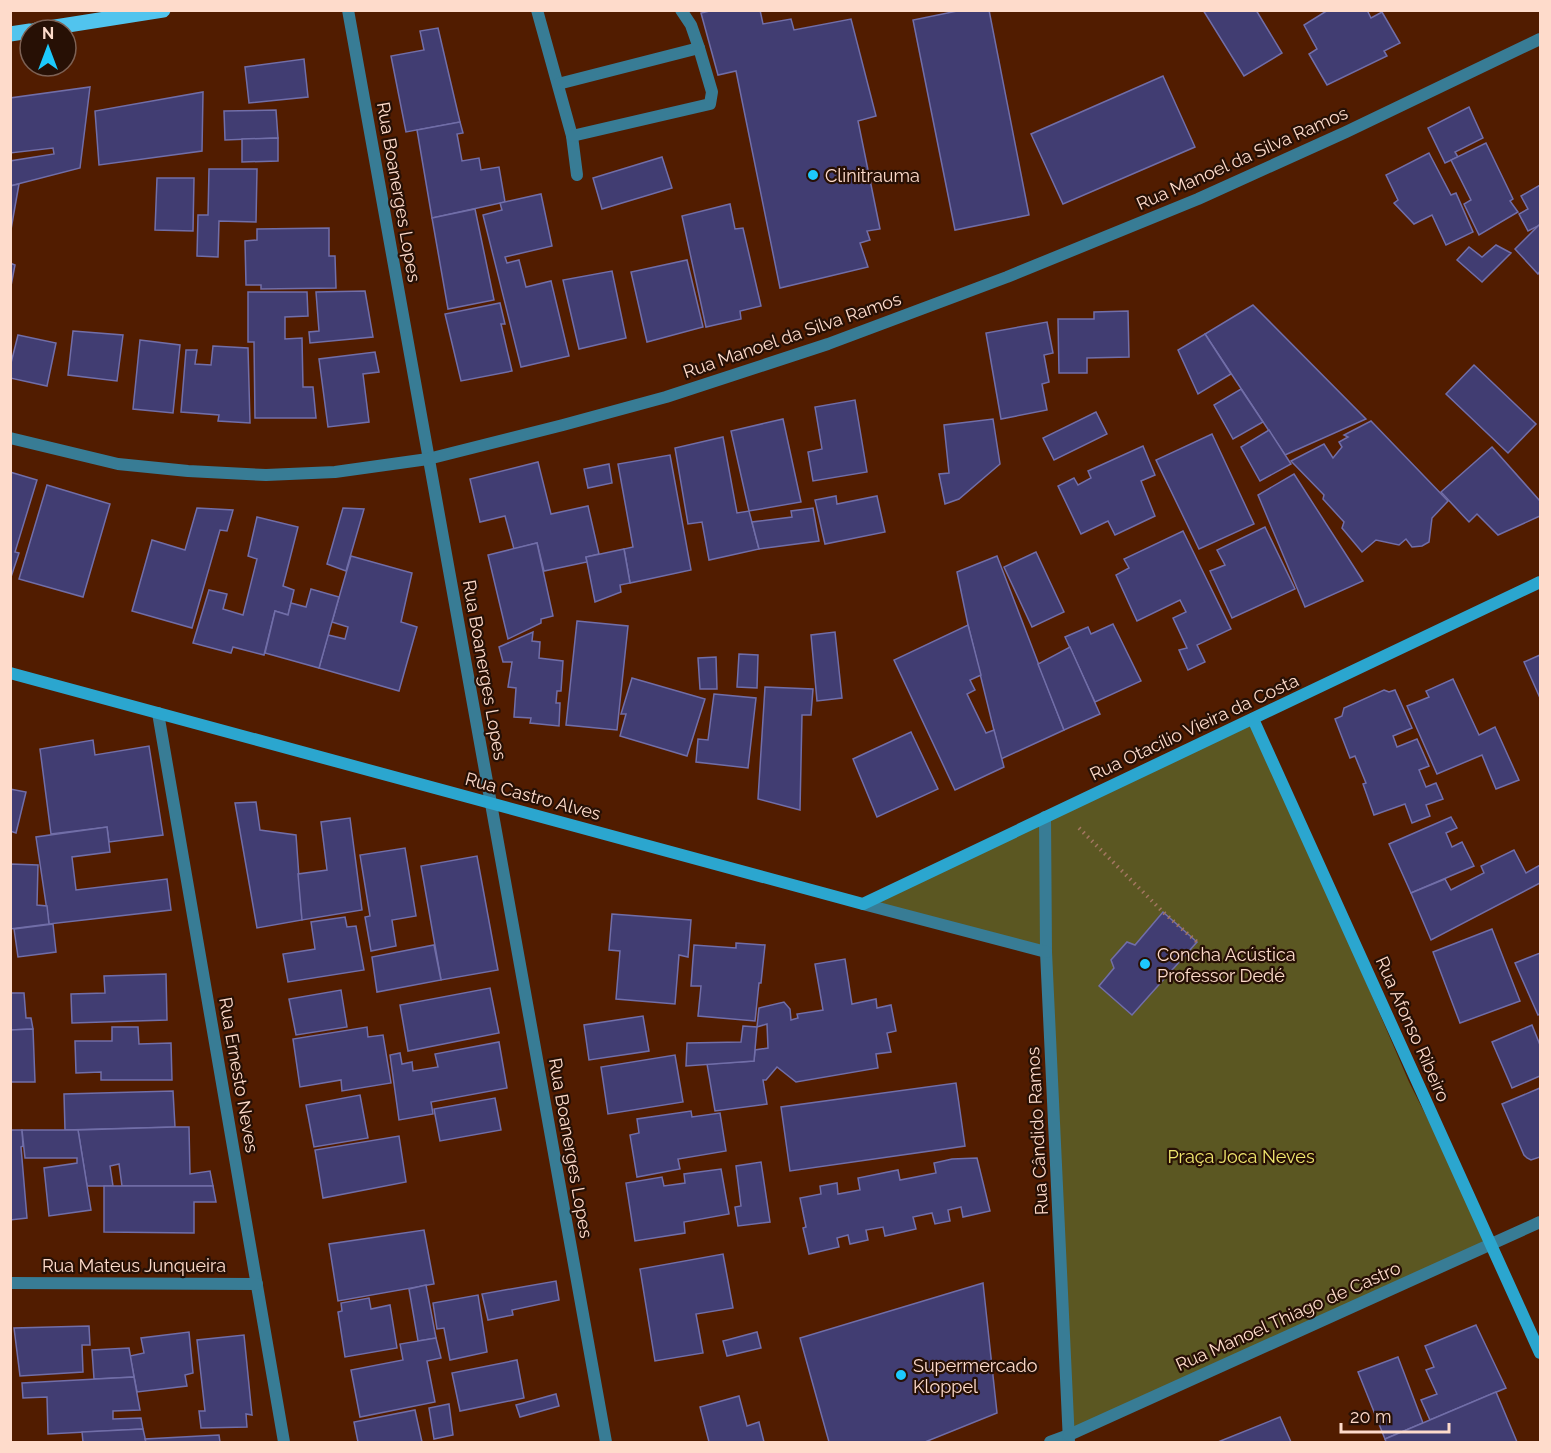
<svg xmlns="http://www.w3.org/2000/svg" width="1551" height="1453" viewBox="0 0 1551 1453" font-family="Raleway,sans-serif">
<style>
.green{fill:#5b5722}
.building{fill:#413d72;stroke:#716ea8;stroke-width:1.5}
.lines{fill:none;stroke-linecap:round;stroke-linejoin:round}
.path{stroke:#a37660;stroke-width:4;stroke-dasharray:1.5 4.5;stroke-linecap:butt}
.service{stroke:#387c95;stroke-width:12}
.minor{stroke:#387c95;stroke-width:12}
.tertiary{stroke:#387c95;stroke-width:12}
.secondary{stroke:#2ba6cf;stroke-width:12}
.primary{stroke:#51c4ee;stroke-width:15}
.poi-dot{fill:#1dc9fc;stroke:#271005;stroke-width:2}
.labels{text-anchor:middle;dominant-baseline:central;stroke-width:4.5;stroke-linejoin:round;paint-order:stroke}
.street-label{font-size:18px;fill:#fedbcb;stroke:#271005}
.poi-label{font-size:18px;fill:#fedbcb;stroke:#271005;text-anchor:start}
.park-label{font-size:18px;fill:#f1e86e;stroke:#271005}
</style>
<rect width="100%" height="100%" fill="#511c00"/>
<path class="green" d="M1253 719 1409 1082 1491 1244 1069 1435 1046 952 863 904Z"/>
<g class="building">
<path d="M714 10H760L763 24 791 19 794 30 851 19 876 116 858 121 880 229 867 231 870 240 860 243 868 267 780 288 736 71 718 75 701 13Z"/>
<path d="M962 10H989L1029 215 955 230 913 20Z"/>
<path d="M1203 10H1256L1282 53 1244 76Z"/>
<path d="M1328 10H1367L1371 18 1382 12 1400 43 1384 51 1387 56 1327 85 1309 54 1317 49 1304 25Z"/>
<path d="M438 28 460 122 406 132 391 56 424 50 420 31Z"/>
<path d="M304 59 308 97 249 103 245 67Z"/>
<path d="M1163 76 1195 147 1063 204 1031 134Z"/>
<path d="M90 87 80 168 10 186V161L54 154 53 148 10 153V98Z"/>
<path d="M203 92 202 151 99 165 95 111Z"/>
<path d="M1469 107 1483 138 1455 152 1458 157 1445 163 1428 128Z"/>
<path d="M276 110 278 138 225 140 224 111Z"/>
<path d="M460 122 463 133 457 134 462 161 479 158 481 170 499 167 505 202 432 218 417 130Z"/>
<path d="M278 138V161L242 162V139Z"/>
<path d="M1486 143 1513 199 1510 201 1518 212 1479 235 1464 204 1471 200 1451 160Z"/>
<path d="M1429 153 1451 195 1456 193 1473 232 1446 245 1432 215 1414 224 1394 203 1398 200 1386 175Z"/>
<path d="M662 157 672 188 602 209 593 178Z"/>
<path d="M209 169H257L256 222 219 221 218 257 197 256 198 215H208Z"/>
<path d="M157 178H194L193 231 155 230Z"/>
<path d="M19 184 10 235V186Z"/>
<path d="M1540 185V225L1528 231 1519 214 1528 209 1521 196Z"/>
<path d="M541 194 552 246 505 257 507 263 519 260 526 287 551 281 569 356 521 367 483 215 502 210 500 203Z"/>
<path d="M730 204 735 229 743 228 761 306 740 311 741 319 706 327 682 216Z"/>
<path d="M475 209 494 300 448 309 432 218Z"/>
<path d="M1539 225H1540V271L1538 274 1515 249Z"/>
<path d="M329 228V256H335L336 288 261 289V285H246L245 241 257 240V229Z"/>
<path d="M1496 245 1511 253 1482 282 1457 260 1469 247 1482 257Z"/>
<path d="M687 260 703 327 647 342 631 272Z"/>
<path d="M10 263 15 265 10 291Z"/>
<path d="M612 271 626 338 579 349 563 280Z"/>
<path d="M365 291 373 337 310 343 309 332 319 331 316 292Z"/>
<path d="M248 292H307L308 316 285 317V339L302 338 303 387H313L316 418H255L254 342H248Z"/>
<path d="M500 303 505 324H501L512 371 461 381 445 314Z"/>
<path d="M1253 305 1366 419 1285 455 1205 334Z"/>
<path d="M1128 311 1129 357 1087 358V373H1059L1058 319H1094V312Z"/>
<path d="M1047 322 1053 353 1044 355 1049 382 1042 384 1047 410 1001 419 986 333Z"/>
<path d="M73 331 123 335 117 381 68 375Z"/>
<path d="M1205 334 1231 374 1198 394 1178 350Z"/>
<path d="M18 335 56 343 47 386 10 378V367Z"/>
<path d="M140 340 180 345 173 413 133 409Z"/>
<path d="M213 346 248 348 250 423 218 421 219 415 181 412 186 350H197L195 364 211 365Z"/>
<path d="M375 352 379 372 363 374 369 422 328 427 319 359Z"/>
<path d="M1474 365 1536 424 1508 453 1446 394Z"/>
<path d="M1241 389 1263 422 1233 439 1214 405Z"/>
<path d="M855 400 867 472 813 481 808 452 822 449 815 407Z"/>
<path d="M1096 412 1107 434 1054 460 1043 438Z"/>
<path d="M783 419 801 502 749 511 731 431Z"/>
<path d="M993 419 1000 464 959 499 945 504 939 474 949 473 944 425Z"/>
<path d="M1371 421 1448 501 1432 518 1429 542 1422 546 1412 547 1406 539 1399 545 1376 540 1362 552 1342 528 1344 522 1323 499 1324 495 1291 461 1324 444 1333 458 1342 447 1339 442 1348 437 1344 435Z"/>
<path d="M1269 430 1291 464 1260 481 1241 447Z"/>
<path d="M1212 434 1254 524 1199 549 1156 460Z"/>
<path d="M723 437 737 513 749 511 759 549 709 560 702 522 688 524 675 448Z"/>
<path d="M1143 446 1155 475 1141 481 1155 516 1115 535 1108 521 1081 534 1058 486 1074 478 1078 485 1091 478 1088 471Z"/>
<path d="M1492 447 1540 501V516L1498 535 1477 514 1469 522 1441 492Z"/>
<path d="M670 455 691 570 630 583 624 549 633 547 618 464Z"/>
<path d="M538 462 551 514 588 506 599 554 586 557 587 562 544 571 537 543 514 549 505 516 480 522 470 479Z"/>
<path d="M609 464 612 483 588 488 584 469Z"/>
<path d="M10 472 37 480 15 552 19 553 10 580Z"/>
<path d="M1294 474 1363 581 1305 607 1258 495Z"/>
<path d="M47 485 110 504 83 597 19 579Z"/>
<path d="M836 496 837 504 877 496 885 532 825 544 815 500Z"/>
<path d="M197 508 233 510 227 531 220 530 192 628 132 611 152 540 185 550Z"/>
<path d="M343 508 364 509 346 571 327 564Z"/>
<path d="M813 508 819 541 759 549 752 522 792 517 791 511Z"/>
<path d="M257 517 298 527 283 586 294 590 288 615 275 611 264 655 233 647 231 653 193 643 209 590 227 594 223 609 243 615 257 559 248 556Z"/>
<path d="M1265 527 1295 589 1232 618 1210 571 1225 565 1217 550Z"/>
<path d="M1183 531 1231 629 1197 645 1205 662 1188 670 1179 650 1187 648 1173 618 1186 612 1180 600 1137 621 1116 575 1129 568 1124 559Z"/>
<path d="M537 543 553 616 541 619V623L508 639 488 555Z"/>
<path d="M624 549 630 583 620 585 621 592 595 602 586 557Z"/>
<path d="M1036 552 1064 612 1032 627 1004 567Z"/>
<path d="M351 556 412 573 401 622 417 627 399 691 319 668 328 635 345 639 348 627 332 622Z"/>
<path d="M997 556 1064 730 1001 759 968 625 957 572Z"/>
<path d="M311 589 339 597 319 668 265 653 275 611 288 615 291 603 306 607Z"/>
<path d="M577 621 628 626 617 730 566 725Z"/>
<path d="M1113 624 1141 681 1095 702 1065 637 1088 627 1091 634Z"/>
<path d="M968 625 981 675 970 680 975 690 967 694 986 733 994 730 1004 767 955 790 894 660Z"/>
<path d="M533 632 532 641 540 642 539 658 563 661 561 691H557L556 703H560L559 726 530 723 531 718 514 717 516 688 508 687 512 662H503L499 647Z"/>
<path d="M835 632 842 698 817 701 811 635Z"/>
<path d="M1070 647 1100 714 1064 730 1038 664Z"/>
<path d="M739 654 758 655 757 688 737 687Z"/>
<path d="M1540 655V698L1524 662Z"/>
<path d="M716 657 717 689H700L698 658Z"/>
<path d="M632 678 705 699 687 756 620 736 626 714H621Z"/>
<path d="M1453 679 1479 735 1495 727 1519 780 1496 789 1482 755 1437 774 1407 706 1429 697 1426 691Z"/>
<path d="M765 687 813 689 811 715H802L800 810 758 799Z"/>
<path d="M1384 690 1389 692 1395 690 1412 728 1393 736 1397 747 1417 739 1429 766 1419 770 1426 787 1436 783 1443 799 1426 805 1430 816 1412 823 1405 804 1374 815 1363 784 1366 783 1355 756 1350 758 1335 719 1342 716 1344 708Z"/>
<path d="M714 694 756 698 748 768 696 762 698 739 708 740Z"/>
<path d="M911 732 938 789 877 817 853 759Z"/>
<path d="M93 740 95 755 149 746 163 835 109 842 107 827 51 834 40 749Z"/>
<path d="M10 789 26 792 16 833 10 831Z"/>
<path d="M256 802 260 830 296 835 302 920 257 928 235 803Z"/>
<path d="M1451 817 1457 828 1446 833 1452 847 1462 842 1474 866 1411 893 1389 844Z"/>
<path d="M350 818 362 910 302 920 298 874 327 870 321 822Z"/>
<path d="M107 827 110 852 72 857 76 890 167 879 171 910 49 924 36 837Z"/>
<path d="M405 848 416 916 392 920 396 946 371 951 365 917 370 916 360 855Z"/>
<path d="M1514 850 1526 873 1540 865V883L1431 940 1411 893 1445 879 1451 890 1484 873 1481 866Z"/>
<path d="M477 856 498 970 441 980 421 866Z"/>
<path d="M10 864 38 865 37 905 47 906 49 924 10 929Z"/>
<path d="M1163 912 1197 942 1132 1015 1099 986 1114 968 1111 960 1127 942 1135 945Z"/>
<path d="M612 914 691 920 688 957 679 955 675 1004 616 999 620 951 609 950Z"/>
<path d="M345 917 347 927 356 926 364 970 288 982 283 954 315 949 311 922Z"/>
<path d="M53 924 56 952 18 957 14 929Z"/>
<path d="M1492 929 1520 1001 1460 1023 1433 952Z"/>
<path d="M736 943 765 945 761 983H759L755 1021 698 1016 701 986H691L694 945 736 948Z"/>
<path d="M434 945 441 980 377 992 372 957Z"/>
<path d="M1540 953V1014L1538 1015 1515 963Z"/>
<path d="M845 959 852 1004 876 999 877 1008 891 1005 896 1031 887 1033 891 1052 876 1054 878 1068 796 1082 777 1067 766 1080H763L767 1104 715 1111 707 1064 754 1061 755 1050 768 1048 767 1024 757 1027 759 1008 784 1002 790 1009 791 1020 798 1018 797 1014 823 1010 815 964Z"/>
<path d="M166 974 167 1020 72 1023 71 994 105 993 104 976Z"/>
<path d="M490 988 499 1033 408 1051 400 1005Z"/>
<path d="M341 990 347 1027 296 1035 289 999Z"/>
<path d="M10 993H24L26 1018H31L33 1029 10 1030Z"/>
<path d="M643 1016 649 1051 589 1060 584 1025Z"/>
<path d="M1532 1025 1540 1045V1076L1512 1088 1492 1042Z"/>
<path d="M743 1026 757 1027 754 1061 686 1066 687 1043 741 1042Z"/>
<path d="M112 1027H138L139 1044 171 1043 172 1080H101V1072L76 1073 75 1041H112Z"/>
<path d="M367 1027 368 1037 383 1035 391 1083 342 1091 341 1080 300 1087 293 1039Z"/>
<path d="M33 1029 35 1082H10V1030Z"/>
<path d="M499 1042 507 1088 431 1102 433 1114 399 1120 390 1055 400 1053 402 1064 412 1062 413 1071 438 1067 435 1054Z"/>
<path d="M675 1055 683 1102 608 1114 601 1067Z"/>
<path d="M956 1083 965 1146 790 1171 781 1107Z"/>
<path d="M1540 1088V1157L1531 1160 1527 1158 1524 1155 1502 1104Z"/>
<path d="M173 1091 175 1127 65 1130 64 1094Z"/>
<path d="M360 1095 368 1138 314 1147 306 1105Z"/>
<path d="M495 1098 501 1130 440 1141 434 1109Z"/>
<path d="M691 1111 692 1117 720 1113 726 1151 678 1159 680 1169 637 1177 630 1135 639 1133 637 1119Z"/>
<path d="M175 1127H189L190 1174 210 1171 213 1186H122L119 1164 110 1166 113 1186H87L78 1130Z"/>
<path d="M10 1130H22L23 1146 21 1147 27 1218 10 1220Z"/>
<path d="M22 1130H78L91 1210 49 1216 44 1168 77 1163V1158H25Z"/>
<path d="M399 1136 406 1182 323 1198 315 1150Z"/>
<path d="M977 1158 990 1211 963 1217 961 1207 948 1210 950 1221 935 1224 932 1213 913 1217 916 1229 885 1236 883 1227 866 1230 868 1240 850 1244 848 1235 837 1238 839 1247 809 1254 803 1228 806 1227 800 1198 821 1194 820 1186 837 1183 838 1194 860 1190 858 1178 898 1170 900 1180 936 1173 934 1163 952 1159Z"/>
<path d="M761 1162 770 1222 738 1226 735 1207 741 1206 736 1166Z"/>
<path d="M721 1169 729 1214 684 1222 685 1233 635 1241 626 1183 662 1177 664 1186 685 1183 684 1174Z"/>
<path d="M104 1186H213L216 1202H194V1233L104 1232Z"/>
<path d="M424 1230 434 1284 338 1301 329 1244Z"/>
<path d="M723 1254 733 1308 696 1314 703 1353 655 1361 640 1269Z"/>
<path d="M556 1281 559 1300 512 1310 513 1315 488 1320 482 1294Z"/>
<path d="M983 1283 997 1413 925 1442H829L800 1338Z"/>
<path d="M426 1285 436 1338 418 1341 409 1289Z"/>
<path d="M478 1295 487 1352 450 1360 444 1328 437 1329 433 1303Z"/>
<path d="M369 1298 371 1309 390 1305 397 1348 345 1357 338 1312 342 1311 341 1303Z"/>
<path d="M1476 1325 1506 1388 1430 1420 1421 1400 1437 1394 1426 1370 1434 1367 1425 1346Z"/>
<path d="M89 1326 90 1345H82L83 1372 20 1376 14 1328Z"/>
<path d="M189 1332 193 1373 185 1375 187 1386 137 1392 130 1356 144 1353 141 1338Z"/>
<path d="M757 1332 761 1348 727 1356 723 1341Z"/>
<path d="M244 1335 252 1415 246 1414 247 1427 201 1428 199 1411H205L197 1340Z"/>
<path d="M436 1338 441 1358 427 1361 435 1402 360 1417 351 1370 403 1360 400 1344Z"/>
<path d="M129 1348 134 1377 94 1379 92 1350Z"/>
<path d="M1398 1357 1423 1423 1385 1439 1358 1372Z"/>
<path d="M517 1360 524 1398 460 1411 452 1373Z"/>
<path d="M134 1377 140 1410 113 1411V1419L141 1418 143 1429 48 1434 47 1397 23 1398 22 1383Z"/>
<path d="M1496 1392 1517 1442H1386L1385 1439Z"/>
<path d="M556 1394 559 1406 520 1417 516 1405Z"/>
<path d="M739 1396 747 1426 759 1422 764 1442H709L700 1407Z"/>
<path d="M449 1404 453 1435 434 1439 429 1408Z"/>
<path d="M415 1410 422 1442H358L354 1422Z"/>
<path d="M1280 1417 1291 1442H1218Z"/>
<path d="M143 1429 146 1442H83L82 1432Z"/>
<path d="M219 1435 220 1442H146L145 1439Z"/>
</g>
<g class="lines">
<path class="path" d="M1079 828 1163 912 1197 942"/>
<g class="service">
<path d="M537 10 572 136 577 175"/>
<path d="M558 84 699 48"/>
<path d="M572 136 710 104 712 92 699 48 691 25 681 10"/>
</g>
<g class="minor">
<path d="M348 10 606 1442"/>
<path d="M10 438 118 464 188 471 266 475 335 472 428 459 563 425 666 397 828 344 1007 277 1198 199 1346 132 1540 39"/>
<path d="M158 713 284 1442"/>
<path d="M10 1283 257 1284"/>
<path d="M1050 1442 1069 1435"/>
</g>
<g class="tertiary">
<path d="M1045 817 1046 952 1069 1442"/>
<path d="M863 904 1046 952"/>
<path d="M1069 1435 1540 1222"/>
</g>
<g class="secondary">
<path d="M10 673 863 904 1540 582"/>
<path d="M1253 719 1540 1353"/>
</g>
<g class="primary">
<path d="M36 30 163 10"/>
<path d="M10 34 30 31"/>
</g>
</g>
<g class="poi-dot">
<circle cx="813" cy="175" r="6"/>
<circle cx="1145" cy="964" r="6"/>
<circle cx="901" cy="1375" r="6"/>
</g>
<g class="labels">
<g class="street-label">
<text transform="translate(1242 158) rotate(-24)">Rua Manoel da Silva Ramos</text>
<text transform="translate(399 192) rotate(80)">Rua Boanerges Lopes</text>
<text transform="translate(792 335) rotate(-19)">Rua Manoel da Silva Ramos</text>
<text transform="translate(485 670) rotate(80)">Rua Boanerges Lopes</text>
<text transform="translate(1194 727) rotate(-25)">Rua Otacílio Vieira da Costa</text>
<text transform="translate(533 796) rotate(15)">Rua Castro Alves</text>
<text transform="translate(1413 1029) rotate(66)">Rua Afonso Ribeiro</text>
<text transform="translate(239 1075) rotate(80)">Rua Ernesto Neves</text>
<text transform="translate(1037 1131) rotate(-93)">Rua Cândido Ramos</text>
<text transform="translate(571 1148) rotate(80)">Rua Boanerges Lopes</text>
<text x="134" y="1265">Rua Mateus Junqueira</text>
<text transform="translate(1288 1316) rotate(-24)">Rua Manoel Thiago de Castro</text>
</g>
<g class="poi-label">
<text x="825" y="175">Clinitrauma</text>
<text x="1157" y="954">Concha Acústica<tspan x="1157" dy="21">Professor Dedé</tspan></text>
<text x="913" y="1365">Supermercado<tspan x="913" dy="21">Kloppel</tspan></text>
</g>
<g class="park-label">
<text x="1241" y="1156">Praça Joca Neves</text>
</g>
</g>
<rect width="1551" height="1453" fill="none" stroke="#fedbcb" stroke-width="24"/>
<g transform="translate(48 48)"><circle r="28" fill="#271005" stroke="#7d6154" stroke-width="1.5"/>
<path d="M0-4.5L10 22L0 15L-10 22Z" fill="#1dc9fc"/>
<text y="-9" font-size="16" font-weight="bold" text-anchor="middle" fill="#fedbcb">N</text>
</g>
<path d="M1341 1423v9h108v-9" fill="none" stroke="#fedbcb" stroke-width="3"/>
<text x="1350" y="1423" font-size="18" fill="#fedbcb" stroke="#271005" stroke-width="4.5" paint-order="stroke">20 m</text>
</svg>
